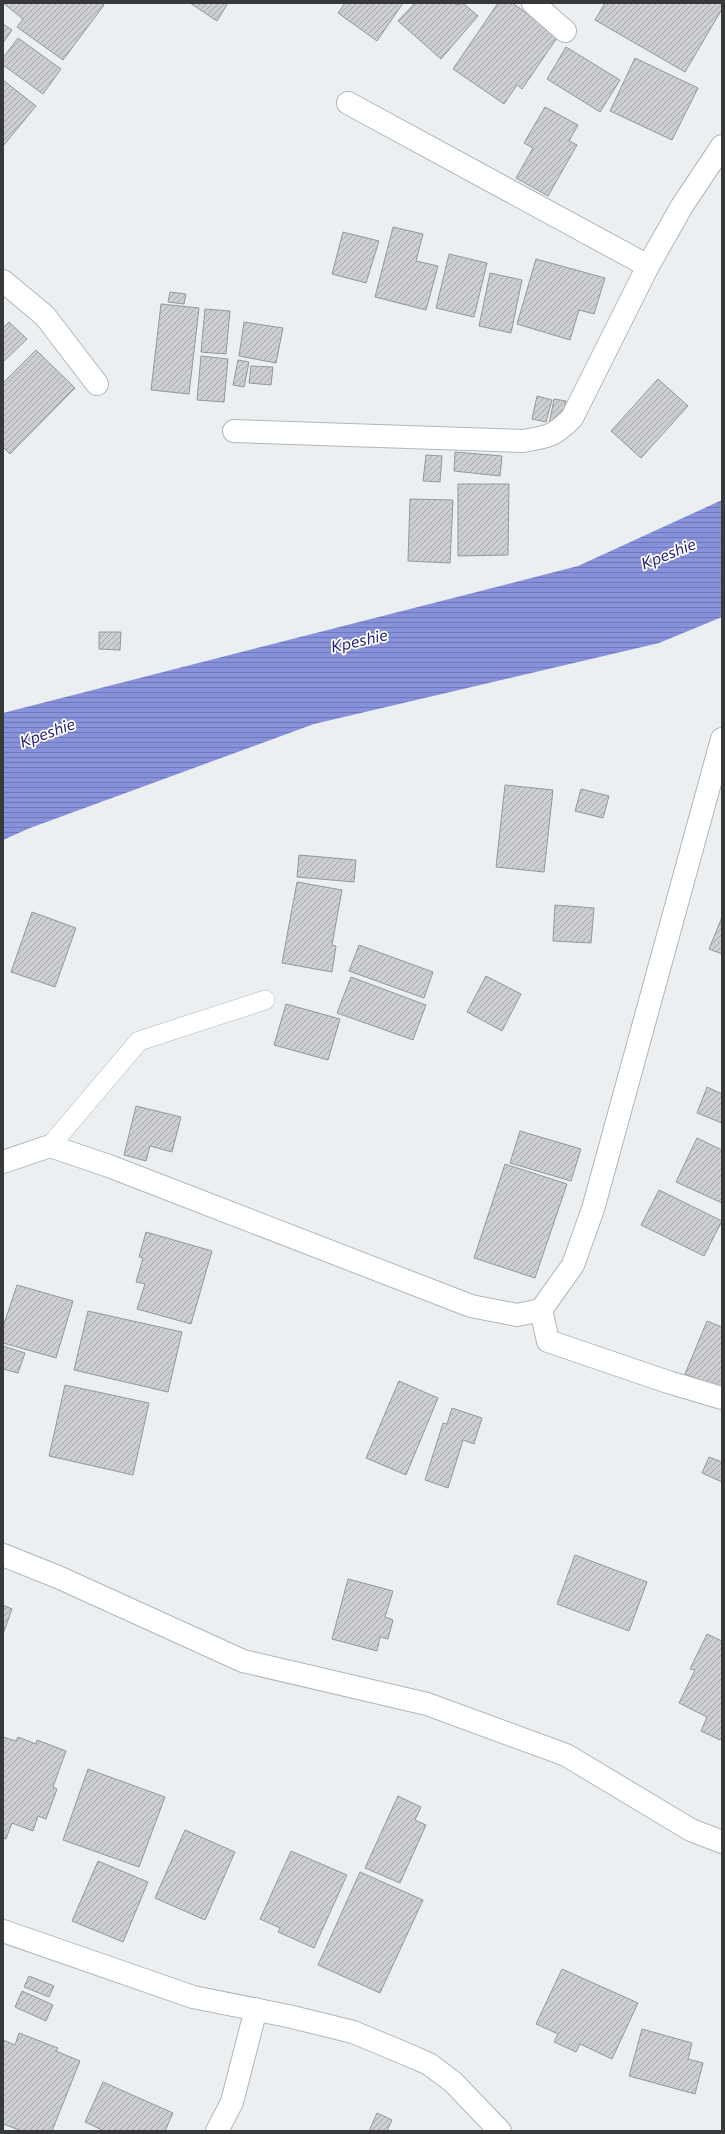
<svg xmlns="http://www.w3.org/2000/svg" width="725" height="2134" viewBox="0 0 725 2134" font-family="Commissioner,sans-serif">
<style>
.water{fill:url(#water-rules)}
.building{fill:url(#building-hatch);stroke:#95989b}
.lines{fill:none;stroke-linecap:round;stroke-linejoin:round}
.lane-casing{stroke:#b3b6b8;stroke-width:20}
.street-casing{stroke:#b3b6b8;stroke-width:24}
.lane{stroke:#fff;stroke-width:19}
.street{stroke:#fff;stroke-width:22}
.labels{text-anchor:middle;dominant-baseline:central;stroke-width:3.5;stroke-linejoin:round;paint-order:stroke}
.water-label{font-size:16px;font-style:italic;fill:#252075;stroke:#fff}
</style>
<defs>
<pattern id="water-rules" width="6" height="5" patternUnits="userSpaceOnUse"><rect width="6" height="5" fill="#8892dc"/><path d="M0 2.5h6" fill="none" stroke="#7078b3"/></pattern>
<pattern id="building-hatch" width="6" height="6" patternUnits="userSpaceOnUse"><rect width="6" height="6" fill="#ccced1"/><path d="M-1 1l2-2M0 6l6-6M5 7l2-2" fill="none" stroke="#a6a8ab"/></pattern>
</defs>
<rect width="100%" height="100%" fill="#ebeff1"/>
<path class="water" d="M722 500V617L659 643 314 724 30 828 3 840V713L578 566Z"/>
<g class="building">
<path d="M3 3H102L104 5 63 60 17 27 23 19Z"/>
<path d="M190 3H228L217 21Z"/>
<path d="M345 3H403L377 41 338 13Z"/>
<path d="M415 3H454L457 5 463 3 478 16 441 59 398 21Z"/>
<path d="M498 3H512L559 35 522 89 517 85 504 104 453 69Z"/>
<path d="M605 3H722V9L685 72 595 20Z"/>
<path d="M3 24 12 30 3 43Z"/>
<path d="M18 38 61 69 43 94 3 65V58Z"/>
<path d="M566 47 620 80 600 112 547 79Z"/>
<path d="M635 58 698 88 672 140 610 111Z"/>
<path d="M3 80 36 106 3 146Z"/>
<path d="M545 107 578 125 569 141 577 145 548 196 516 178 533 148 524 143Z"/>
<path d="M393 227 423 234 416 261 438 266 426 310 375 297Z"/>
<path d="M343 232 379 241 366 283 332 274Z"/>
<path d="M449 254 487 263 474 317 436 308Z"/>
<path d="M536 259 605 278 594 314 579 310 570 340 517 324Z"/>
<path d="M490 273 522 280 511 333 479 326Z"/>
<path d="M170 292 186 294 184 304 168 302Z"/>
<path d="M161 304 199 308 189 394 151 390Z"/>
<path d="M205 309 230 311 226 354 201 352Z"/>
<path d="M9 322 27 339 3 362V328Z"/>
<path d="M244 322 283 328 276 363 239 356Z"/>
<path d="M36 350 75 388 10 454 3 447V383Z"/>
<path d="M201 356 228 359 224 402 197 400Z"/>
<path d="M238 360 249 362 244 387 233 385Z"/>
<path d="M251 366 273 367 271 385 249 383Z"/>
<path d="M658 379 688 406 641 458 611 431Z"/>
<path d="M537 396 552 400 546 422 532 419Z"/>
<path d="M554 399 566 401 560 427 549 425Z"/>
<path d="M455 452 502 456 500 476 454 471Z"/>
<path d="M426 455 442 456 440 482 423 481Z"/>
<path d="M458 484H509L508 555 458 556Z"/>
<path d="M410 499 453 500 450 563 408 561Z"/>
<path d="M99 632H121L120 650 99 649Z"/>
<path d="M505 785 553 790 544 872 496 867Z"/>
<path d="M581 789 609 796 603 818 575 811Z"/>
<path d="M299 855 356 860 354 882 297 877Z"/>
<path d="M297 882 342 890 332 945 336 946 332 972 282 963Z"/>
<path d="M555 905 594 908 591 943 553 941Z"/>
<path d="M32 912 76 928 55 987 11 972Z"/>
<path d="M722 917V954L709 949Z"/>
<path d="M359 945 433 972 424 998 349 971Z"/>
<path d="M486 976 521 994 502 1031 467 1012Z"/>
<path d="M351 977 426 1005 413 1040 337 1013Z"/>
<path d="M286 1004 340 1019 328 1060 274 1045Z"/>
<path d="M707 1087 722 1094V1123L697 1113Z"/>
<path d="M136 1106 181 1117 172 1152 150 1146 146 1161 124 1155Z"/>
<path d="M520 1131 581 1149 571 1181 510 1163Z"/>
<path d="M697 1138 722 1150V1203L676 1182Z"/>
<path d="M505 1164 567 1184 535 1278 474 1258Z"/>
<path d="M659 1190 722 1221 704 1256 641 1225Z"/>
<path d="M146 1232 212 1251 191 1324 137 1309 145 1284 136 1282 143 1258 139 1257Z"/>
<path d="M17 1285 73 1301 56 1358 3 1343V1327Z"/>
<path d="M88 1311 182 1332 168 1392 74 1370Z"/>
<path d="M707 1321 722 1327V1389L685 1374Z"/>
<path d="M3 1346 25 1353 18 1373 3 1369Z"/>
<path d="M399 1381 438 1398 406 1475 366 1458Z"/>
<path d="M65 1385 149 1403 133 1475 49 1456Z"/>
<path d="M452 1408 482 1418 474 1444 463 1440 448 1488 425 1480 443 1423 447 1424Z"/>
<path d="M709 1457 722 1462V1482L702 1473Z"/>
<path d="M575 1555 647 1582 629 1631 557 1604Z"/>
<path d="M348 1579 393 1591 385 1617 393 1620 388 1639 380 1637 377 1651 332 1639Z"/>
<path d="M3 1605 12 1609 3 1634Z"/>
<path d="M707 1634 722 1641V1737L720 1740 701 1731 707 1717 679 1703 695 1670 690 1669Z"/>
<path d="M3 1737 16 1741 18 1737 36 1744 37 1740 66 1751 53 1787 57 1789 46 1819 38 1816 33 1831 12 1823 6 1839 3 1838Z"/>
<path d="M88 1769 165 1797 139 1867 63 1840Z"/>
<path d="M398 1796 421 1807 415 1820 426 1825 400 1883 365 1868Z"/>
<path d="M185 1830 235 1852 205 1920 155 1898Z"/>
<path d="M291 1851 347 1875 314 1948 278 1932 280 1928 260 1919Z"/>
<path d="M98 1861 148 1882 123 1942 72 1921Z"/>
<path d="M360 1872 423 1900 380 1993 318 1965Z"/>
<path d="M562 1969 638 2003 612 2059 580 2044 576 2052 554 2042 558 2034 536 2024Z"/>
<path d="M29 1976 54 1986 49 1997 24 1987Z"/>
<path d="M22 1991 53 2005 46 2021 15 2007Z"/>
<path d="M642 2029 692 2043 688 2059 703 2063 695 2094 629 2076Z"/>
<path d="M19 2033 58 2048 56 2051 80 2061 52 2131H22L3 2124V2040L15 2045Z"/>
<path d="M103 2082 173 2113 165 2131H104L85 2122Z"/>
<path d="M377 2113 392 2120 387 2131H369Z"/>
</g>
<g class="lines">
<g class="lane-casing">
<path id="lane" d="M50 1146 139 1041 265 1000"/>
</g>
<g class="street-casing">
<g id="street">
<path d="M533 3 565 31"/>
<path d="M348 103 648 266"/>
<path d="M3 281 45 316 97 384"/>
<path d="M234 431 523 441C548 437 554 436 572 418L648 266 682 206 722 146"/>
<path d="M3 1162 50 1146 109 1166 471 1306 517 1315 541 1310 573 1265 593 1209 722 739"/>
<path d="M541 1310 548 1341 668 1382 722 1398"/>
<path d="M3 1555 58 1577 243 1661 427 1704 566 1755 691 1830 722 1842"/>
<path d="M3 1931 193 1997 288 2016 353 2032 399 2051 429 2064 453 2082 500 2131"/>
<path d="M217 2131 232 2102 256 2009"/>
</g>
</g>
<use href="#lane" class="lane"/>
<use href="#street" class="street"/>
</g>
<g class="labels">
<g class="water-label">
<text transform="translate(668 553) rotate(-22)">Kpeshie</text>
<text transform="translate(359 640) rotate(-13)">Kpeshie</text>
<text transform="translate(47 732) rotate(-20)">Kpeshie</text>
</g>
</g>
<rect width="725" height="2134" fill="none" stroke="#373839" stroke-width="8"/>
</svg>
